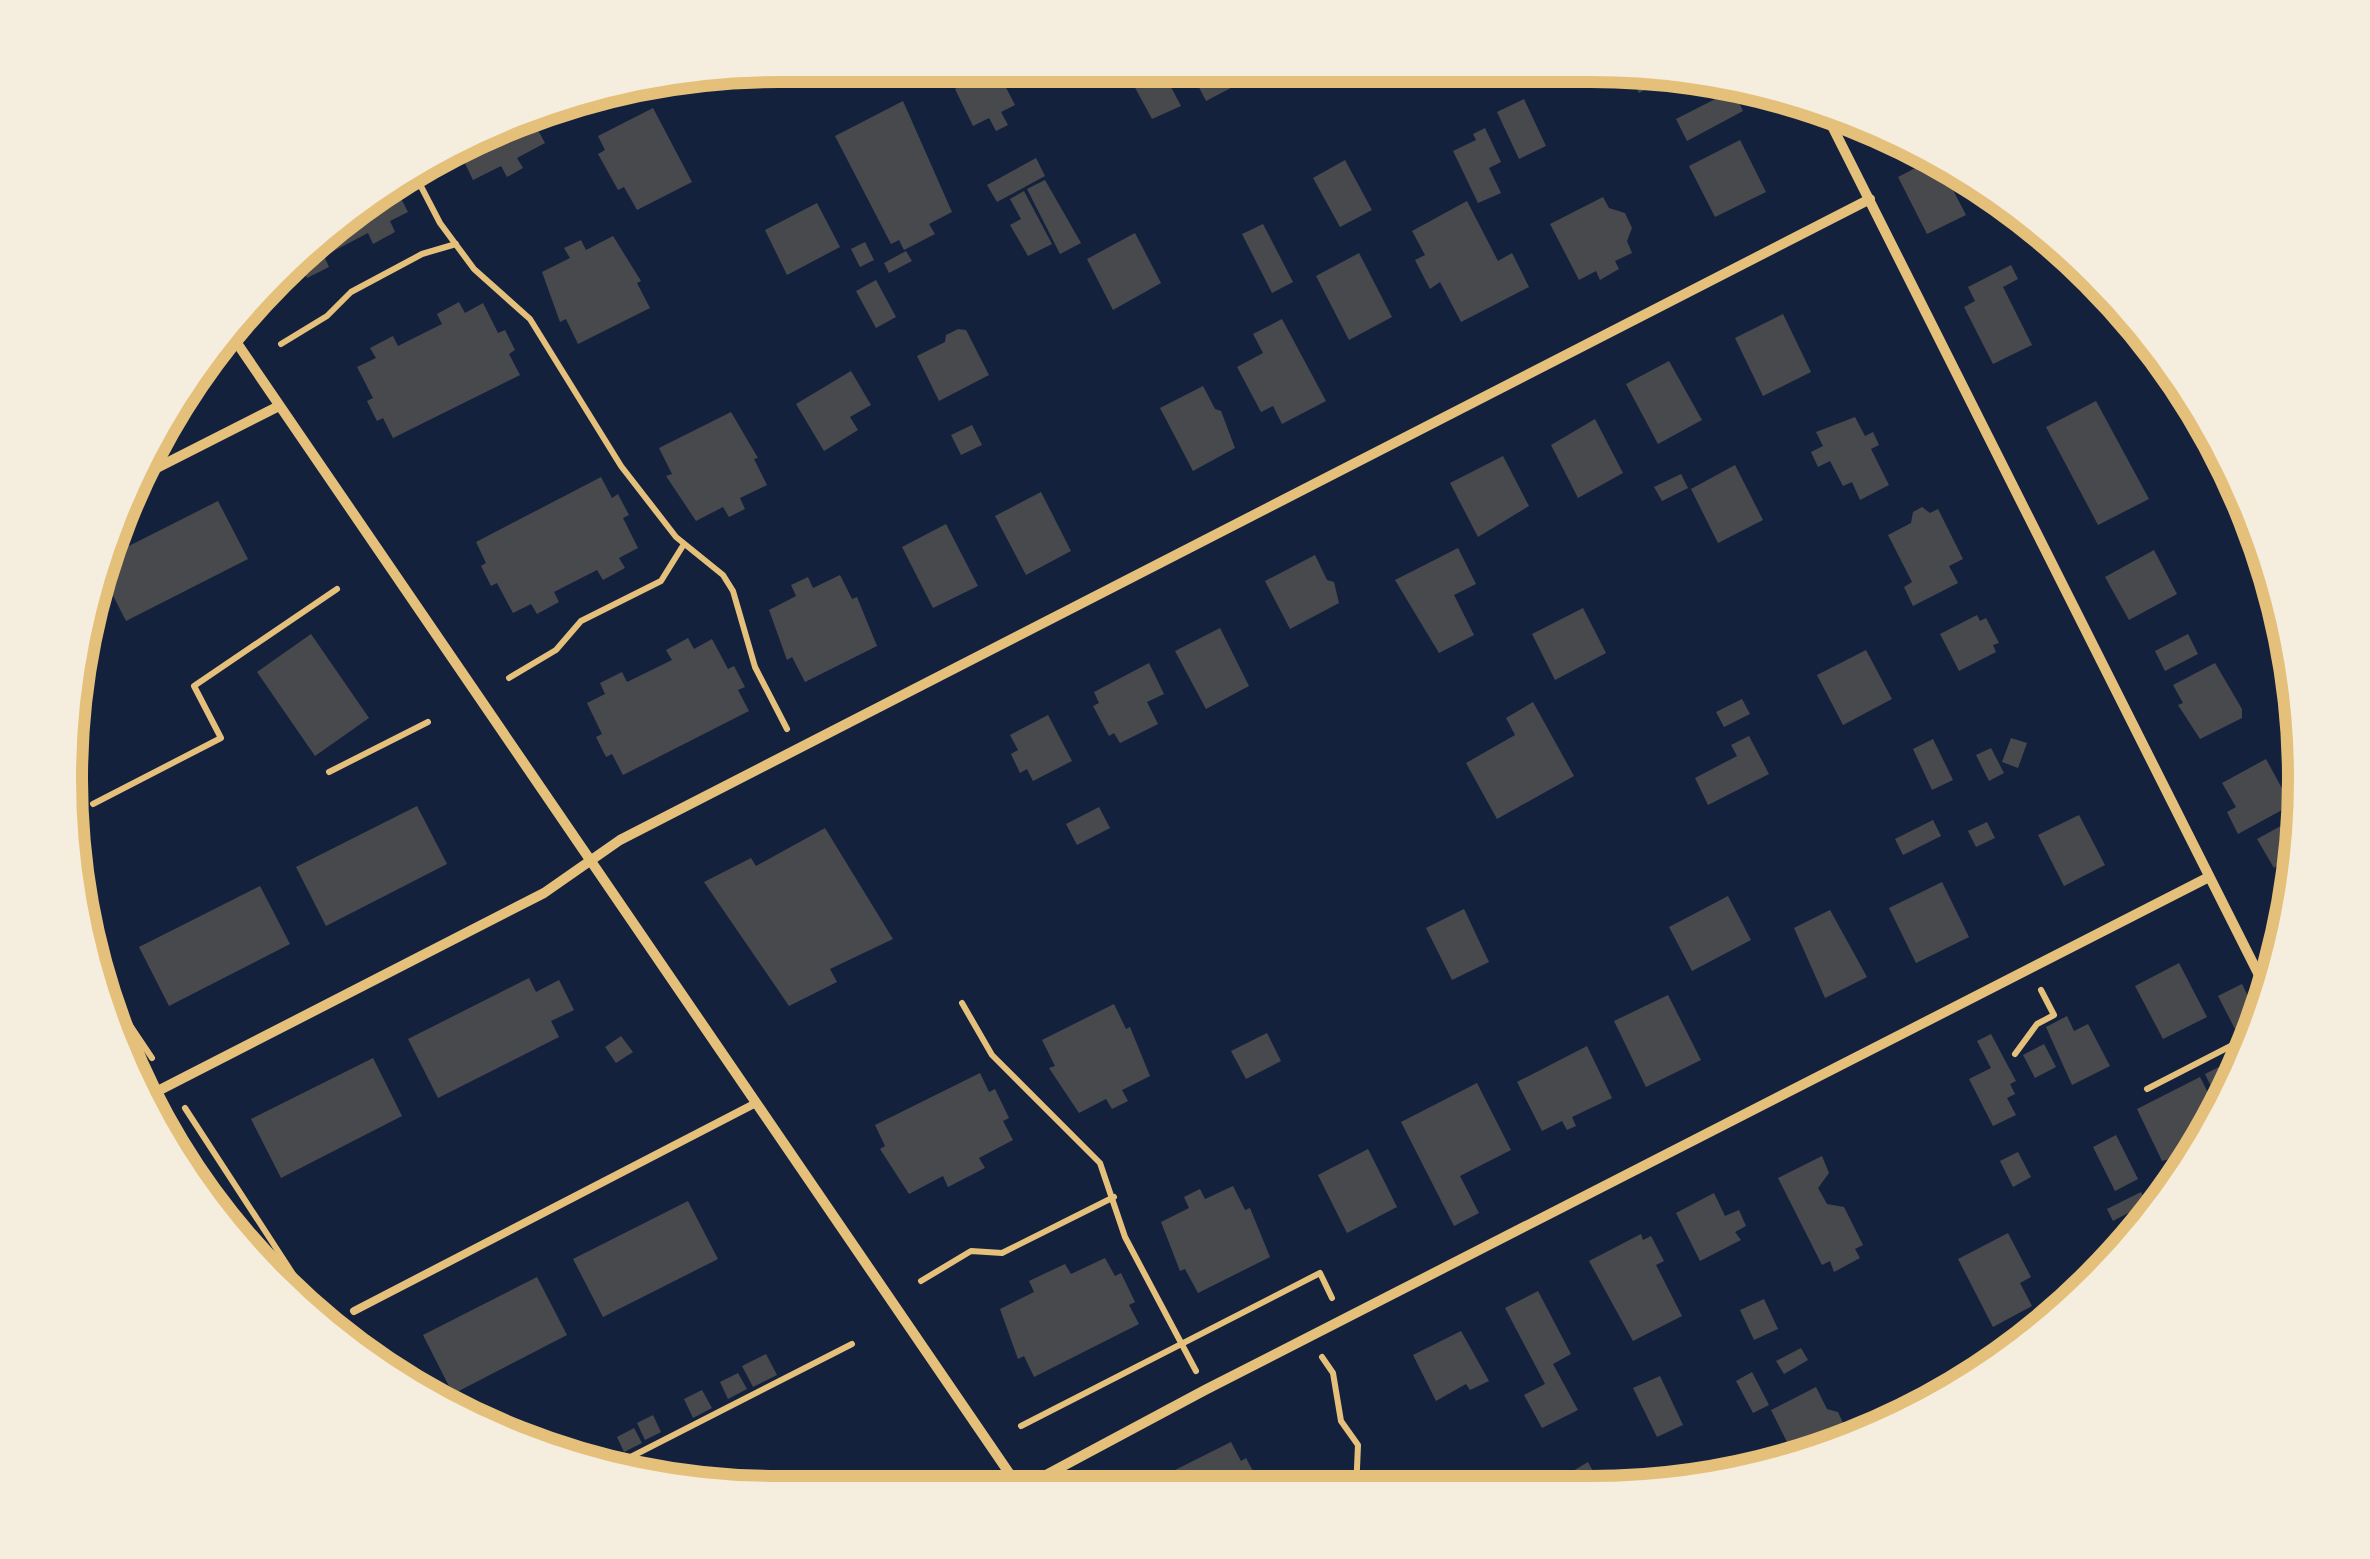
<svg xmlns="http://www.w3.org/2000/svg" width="2370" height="1559" viewBox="0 0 2370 1559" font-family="'Nunito Sans',sans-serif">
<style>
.building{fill:#48494c}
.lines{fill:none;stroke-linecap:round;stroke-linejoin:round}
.path{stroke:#e5c07b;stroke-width:6}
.service{stroke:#e5c07b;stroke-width:8}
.minor{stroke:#e5c07b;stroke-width:10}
.rim{fill:none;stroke:#e5c07b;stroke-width:12}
</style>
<rect width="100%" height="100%" fill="#14213d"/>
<g class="building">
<path d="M973 66H981L985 74 996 68 1015 105 1001 112 1008 125 996 131 989 118 973 126 955 89 968 82 962 72Z"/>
<path d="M1161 68 1181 106 1152 119 1132 82Z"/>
<path d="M1189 68H1269L1206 101Z"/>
<path d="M1628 71H1680L1639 93Z"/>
<path d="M1733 90 1743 111 1687 141 1676 119Z"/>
<path d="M1524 99 1546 146 1519 159 1497 112Z"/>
<path d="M903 101 952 212 929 224 935 234 904 250 899 240 891 244 835 136Z"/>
<path d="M653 108 692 182 637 210 624 187 618 190 598 154 605 150 598 136Z"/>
<path d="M534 111 537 116 532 119 545 143 517 158 523 168 507 177 501 166 473 180 461 155 456 158 453 151Z"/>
<path d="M1485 128 1501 162 1489 168 1501 193 1478 203 1453 151 1476 140 1473 134Z"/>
<path d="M1740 140 1766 192 1715 217 1689 166Z"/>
<path d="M1927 153 1937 159 1966 215 1927 234 1898 177 1931 160Z"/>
<path d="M1036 158 1045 176 997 202 987 185Z"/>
<path d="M1345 160 1372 210 1340 227 1313 178Z"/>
<path d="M1045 180 1081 243 1060 254 1027 189Z"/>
<path d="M392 181 408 212 390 221 395 232 373 244 368 233 324 256 329 267 307 278 302 267 290 274Z"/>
<path d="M1024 191 1052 244 1028 256 1010 225 1021 219 1010 199Z"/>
<path d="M1603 197 1609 208 1625 213 1632 228 1627 241 1632 253 1615 261 1619 269 1600 280 1596 271 1579 280 1550 224Z"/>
<path d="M1467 201 1498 261 1512 253 1529 287 1461 322 1440 282 1430 289 1415 260 1425 255 1412 231Z"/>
<path d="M817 203 840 247 787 275 765 230Z"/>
<path d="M1263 224 1293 282 1272 293 1242 234Z"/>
<path d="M1135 233 1161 283 1113 310 1087 259Z"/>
<path d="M613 236 641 281 637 283 650 308 578 344 566 319 560 322 542 272 570 258 564 248 581 240 586 250Z"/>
<path d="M865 242 874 260 860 267 851 249Z"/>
<path d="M906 251 912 261 889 273 884 263Z"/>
<path d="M1359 253 1392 317 1349 340 1316 276Z"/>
<path d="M2011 265 2018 279 2003 287 2032 345 1993 364 1964 307 1975 301 1968 287Z"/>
<path d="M876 280 896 317 876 328 856 291Z"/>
<path d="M459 302 465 313 483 303 498 333 505 330 515 350 509 354 520 375 393 438 383 418 377 421 367 401 373 398 357 367 376 358 370 348 393 336 398 346 442 324 437 314Z"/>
<path d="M1783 314 1811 372 1763 396 1735 338Z"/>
<path d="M1282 319 1326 401 1282 424 1273 406 1261 412 1237 367 1263 353 1253 334Z"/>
<path d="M958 329 966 330 989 375 939 401 917 356 945 342 946 335Z"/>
<path d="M1669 361 1702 420 1658 444 1626 384Z"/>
<path d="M851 371 871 405 850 417 858 430 824 451 796 404Z"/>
<path d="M1203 386 1215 409 1221 411 1235 448 1193 471 1160 408Z"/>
<path d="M2096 401 2149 499 2098 525 2046 427Z"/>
<path d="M731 412 758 458 754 459 767 485 740 498 745 509 729 517 723 507 696 521 666 476 672 474 659 448Z"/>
<path d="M1855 417 1865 436 1873 432 1879 445 1871 449 1889 485 1860 500 1852 482 1843 486 1830 461 1818 467 1811 452 1823 446 1816 432Z"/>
<path d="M1595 419 1623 473 1578 498 1551 445Z"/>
<path d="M972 425 982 445 961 455 951 435Z"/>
<path d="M1503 456 1529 506 1478 537 1450 483Z"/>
<path d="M1735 465 1763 520 1718 543 1691 489Z"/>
<path d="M1681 474 1688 488 1662 501 1654 487Z"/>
<path d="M601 477 612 498 618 494 629 515 623 518 638 548 619 558 625 568 603 580 597 570 554 592 559 602 537 614 531 604 513 613 497 583 491 586 481 566 486 563 476 542Z"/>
<path d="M1041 492 1071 551 1026 575 995 516Z"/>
<path d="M218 501 248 559 126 621 103 576 107 557Z"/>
<path d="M1922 507 1930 513 1938 509 1963 559 1949 566 1958 583 1913 606 1904 587 1912 582 1888 535 1911 523 1913 512Z"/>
<path d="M946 524 978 586 933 608 902 547Z"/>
<path d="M1458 548 1476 584 1454 595 1474 635 1439 653 1395 580Z"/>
<path d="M2154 550 2177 594 2129 620 2105 577Z"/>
<path d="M1315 555 1327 580 1334 582 1339 603 1290 629 1265 581Z"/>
<path d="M840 575 852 599 857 597 877 646 805 682 792 657 787 660 769 610 796 596 791 585 808 577 813 588Z"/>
<path d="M1583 608 1606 653 1555 680 1532 634Z"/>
<path d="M1977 615 1980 621 1986 618 1999 643 1993 645 1996 652 1959 671 1940 634Z"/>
<path d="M1220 628 1249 686 1206 709 1175 651Z"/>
<path d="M311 634 369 718 315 756 257 672Z"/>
<path d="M2188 634 2198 654 2165 671 2155 651Z"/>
<path d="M688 638 694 649 712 639 728 669 734 666 745 687 738 690 749 711 623 775 612 754 606 757 596 737 602 734 587 703 605 694 600 683 622 672 627 682 672 660 666 650Z"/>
<path d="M1866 650 1892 699 1843 725 1817 675Z"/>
<path d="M1149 663 1164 694 1147 702 1158 724 1120 743 1114 733 1109 736 1093 706 1099 703 1094 692Z"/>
<path d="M2215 663 2242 709V718L2200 739 2178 705 2183 703 2173 685Z"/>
<path d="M1742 699 1750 714 1724 727 1716 712Z"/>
<path d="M1533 702 1574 776 1497 819 1466 763 1515 735 1506 718Z"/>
<path d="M1048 715 1072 761 1033 781 1027 769 1020 773 1011 754 1018 750 1010 735Z"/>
<path d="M1749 736 1769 774 1708 805 1695 778 1737 756 1731 745Z"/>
<path d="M2011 738 2027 743 2018 768 2002 762Z"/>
<path d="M1933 739 1953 780 1932 790 1913 749Z"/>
<path d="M1991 748 2004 773 1989 781 1976 755Z"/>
<path d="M2266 759 2291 805 2238 834 2227 812 2236 807 2222 783Z"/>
<path d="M417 806 447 864 326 926 296 867Z"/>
<path d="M1099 807 1110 828 1077 845 1066 824Z"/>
<path d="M2079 815 2105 865 2064 886 2038 835Z"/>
<path d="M1933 820 1941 836 1903 855 1895 839Z"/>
<path d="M2290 821 2300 847 2274 868 2257 839Z"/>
<path d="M1987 822 1995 838 1976 847 1968 831Z"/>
<path d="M825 828 893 939 830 969 837 982 789 1006 704 882 751 858 756 866Z"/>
<path d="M1942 882 1969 937 1916 963 1889 908Z"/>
<path d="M260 886 290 944 169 1006 139 947Z"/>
<path d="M1728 896 1751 940 1692 971 1669 927Z"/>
<path d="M1464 909 1489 962 1452 980 1426 928Z"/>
<path d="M1830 910 1867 977 1825 998 1794 928Z"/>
<path d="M2179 963 2207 1017 2163 1039 2135 986Z"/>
<path d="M529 978 536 992 559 980 574 1010 551 1021 559 1037 438 1098 408 1039Z"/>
<path d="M2242 984 2260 1021 2237 1033 2218 996Z"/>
<path d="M1668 995 1701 1060 1646 1087 1614 1021Z"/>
<path d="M1114 1004 1126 1029 1130 1027 1150 1076 1122 1090 1128 1101 1112 1109 1106 1099 1079 1113 1049 1068 1055 1066 1042 1040Z"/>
<path d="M2067 1016 2074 1031 2088 1024 2110 1066 2072 1085 2046 1027Z"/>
<path d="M1267 1033 1281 1061 1246 1079 1231 1051Z"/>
<path d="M1991 1034 2016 1081 2010 1084 2015 1094 2007 1098 2016 1115 1993 1126 1969 1079 1991 1068 1977 1041Z"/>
<path d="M621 1036 633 1052 616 1063 605 1047Z"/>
<path d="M2044 1044 2056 1067 2035 1078 2023 1055Z"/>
<path d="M1587 1046 1612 1098 1572 1117 1576 1126 1567 1130 1562 1121 1542 1131 1517 1082Z"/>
<path d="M373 1058 402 1116 281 1178 251 1119Z"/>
<path d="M2231 1061 2238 1074 2220 1105 2205 1074Z"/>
<path d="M980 1073 989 1092 995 1089 1009 1118 1003 1121 1013 1140 979 1158 985 1168 948 1187 943 1176 909 1194 880 1149 885 1146 875 1125Z"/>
<path d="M2200 1077 2219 1115 2209 1137 2183 1150 2181 1156 2162 1161 2137 1109Z"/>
<path d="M1477 1083 1511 1150 1460 1176 1479 1213 1454 1226 1401 1122Z"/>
<path d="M2116 1135 2138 1179 2115 1191 2093 1147Z"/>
<path d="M1368 1149 1397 1207 1347 1233 1318 1175Z"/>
<path d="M2018 1152 2031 1177 2013 1187 2000 1161Z"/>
<path d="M1822 1156 1829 1173 1818 1188 1827 1204 1844 1207 1863 1245 1855 1249 1860 1258 1834 1272 1830 1261 1822 1265 1778 1178Z"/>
<path d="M1233 1186 1245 1210 1250 1208 1270 1257 1198 1293 1185 1269 1180 1271 1161 1222 1189 1208 1184 1197 1200 1189 1205 1199Z"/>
<path d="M2141 1192 2147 1203 2113 1221 2107 1209Z"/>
<path d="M1714 1193 1725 1216 1739 1210 1746 1226 1735 1232 1741 1240 1700 1261 1676 1213Z"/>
<path d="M688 1201 718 1259 603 1317 573 1259Z"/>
<path d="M2008 1233 2031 1277 2020 1283 2032 1306 1993 1327 1958 1259Z"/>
<path d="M1641 1234 1643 1240 1651 1236 1664 1261 1656 1265 1682 1316 1633 1341 1589 1261Z"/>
<path d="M1105 1258 1115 1276 1121 1273 1135 1302 1129 1305 1139 1324 1034 1377 1024 1356 1018 1359 1000 1309 1034 1292 1029 1281 1065 1264 1071 1274Z"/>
<path d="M537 1277 567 1335 453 1394 423 1335Z"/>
<path d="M1538 1291 1571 1354 1553 1364 1578 1410 1542 1428 1524 1395 1545 1384 1505 1308Z"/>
<path d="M1764 1299 1778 1329 1754 1340 1740 1310Z"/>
<path d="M2043 1330 2025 1347 1987 1370 1983 1361Z"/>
<path d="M1461 1331 1489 1381 1470 1390 1466 1384 1436 1401 1413 1355Z"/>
<path d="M1801 1348 1808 1360 1784 1374 1776 1361Z"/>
<path d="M766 1354 777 1375 753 1387 742 1366Z"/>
<path d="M1752 1372 1769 1405 1753 1413 1736 1381Z"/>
<path d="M738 1373 747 1389 728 1399 720 1382Z"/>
<path d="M1660 1376 1683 1425 1657 1437 1633 1388Z"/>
<path d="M1955 1377 1960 1387 1927 1407 1921 1397Z"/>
<path d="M1816 1387 1827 1409 1838 1412 1844 1425 1840 1436 1795 1458 1771 1410Z"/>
<path d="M702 1390 712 1408 693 1418 684 1399Z"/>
<path d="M653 1415 661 1432 645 1440 637 1423Z"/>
<path d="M634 1428 642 1443 624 1452 617 1437Z"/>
<path d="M1231 1442 1241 1461 1246 1458 1261 1486 1256 1491 1135 1490Z"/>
<path d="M1588 1462 1604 1492H1577L1568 1474Z"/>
</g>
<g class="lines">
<g class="path">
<path d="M413 171 440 223 474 269 530 319 621 466 676 537 723 575 733 591 755 667 787 729"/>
<path d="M281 344 327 316 351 292 422 254 456 244"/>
<path d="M509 678 556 650 581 621 661 581 684 544"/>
<path d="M329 772 428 722"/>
<path d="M93 804 221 738 194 686 337 589"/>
<path d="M103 985 152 1058"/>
<path d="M962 1003 992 1055 1100 1163 1125 1237 1196 1371"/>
<path d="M2015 1054 2037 1024 2054 1015 2041 990"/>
<path d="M2147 1089 2256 1033"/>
<path d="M185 1108 330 1331"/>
<path d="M921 1281 971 1251 1002 1253 1114 1197"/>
<path d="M1322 1357 1333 1373 1341 1421 1358 1445 1356 1491"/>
<path d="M1021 1426 1320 1273 1332 1298"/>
<path d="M613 1466 852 1344"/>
<path d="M959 1489 983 1474"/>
</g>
<path class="service" d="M354 1311 756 1103"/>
<g class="minor">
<path d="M1826 114 2270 997"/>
<path d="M228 330 1020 1489"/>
<path d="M135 479 279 406"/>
<path d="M146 1097 544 893 620 840 1870 199"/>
<path d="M1020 1489 1205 1390 2209 877"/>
</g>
</g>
<path d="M0 0H2370V1559H0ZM779 82H1591A697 697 0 0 1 2288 779V779A697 697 0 0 1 1591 1476H779A697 697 0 0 1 82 779V779A697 697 0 0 1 779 82Z" fill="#f5edde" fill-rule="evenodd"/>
<path class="rim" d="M779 82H1591A697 697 0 0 1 2288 779V779A697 697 0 0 1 1591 1476H779A697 697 0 0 1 82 779V779A697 697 0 0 1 779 82Z"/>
</svg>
